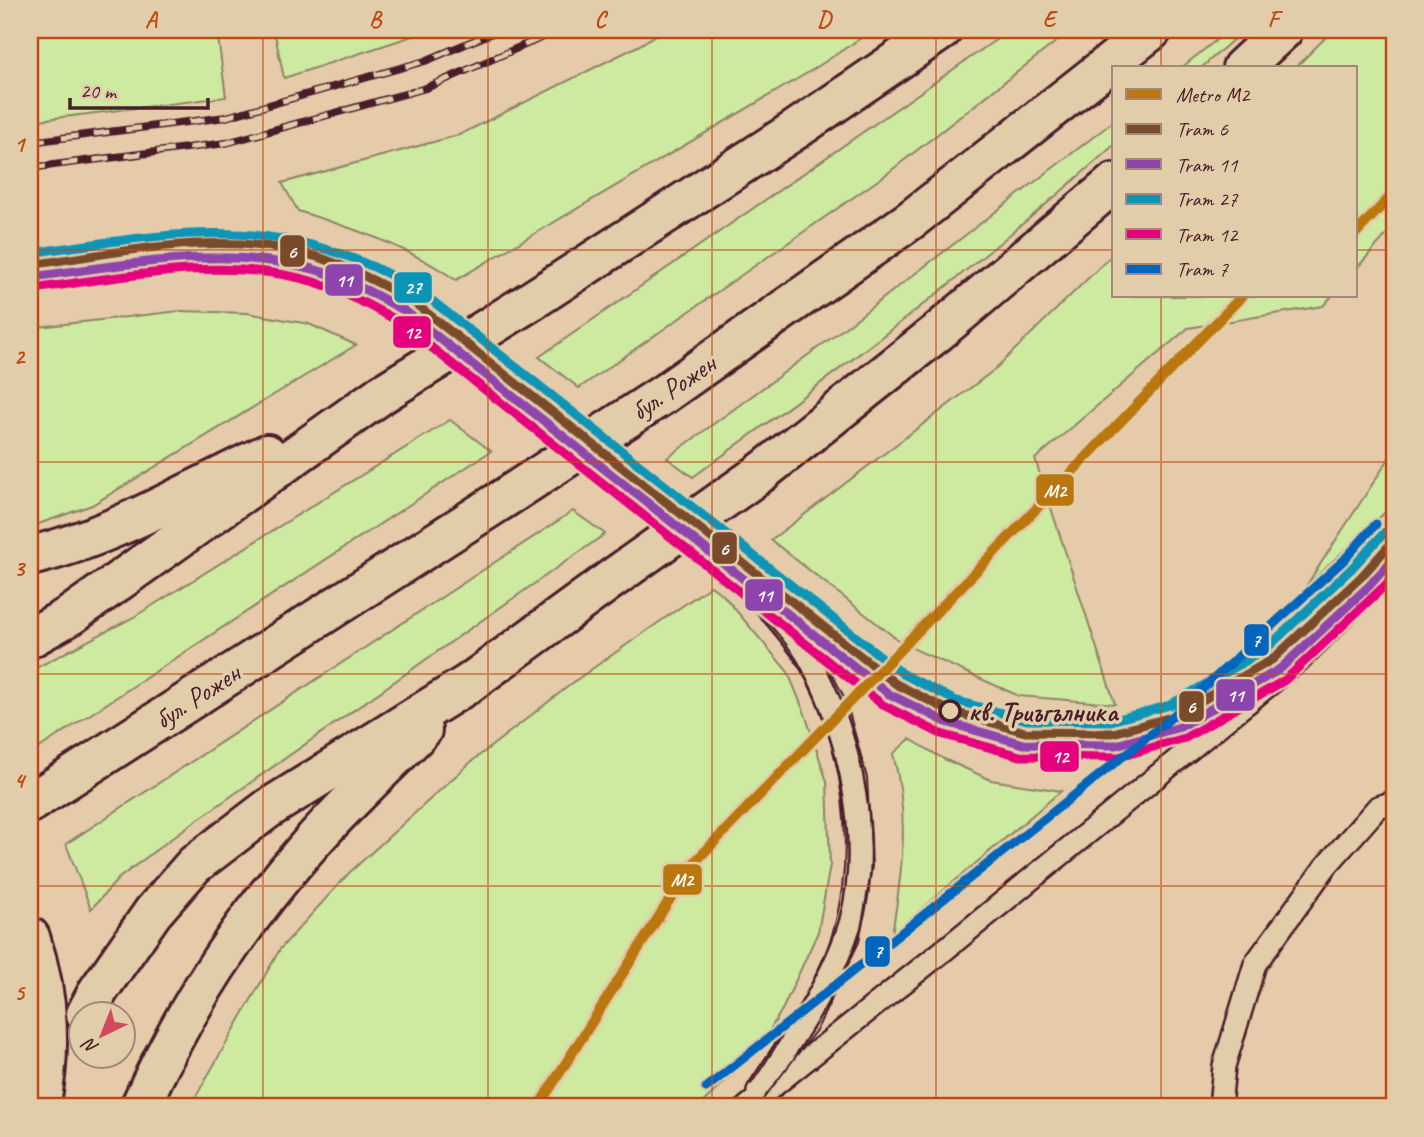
<svg xmlns="http://www.w3.org/2000/svg" width="1424" height="1137" viewBox="0 0 1424 1137" font-family="Caveat,sans-serif">
<style>
.green{fill:#ceeaa0;stroke:#8c8466;stroke-width:2}
.lines{fill:none;stroke-linecap:round;stroke-linejoin:round}
.service-casing{stroke:#4a1f2b;stroke-width:26}
.primary-casing{stroke:#4a1f2b;stroke-width:44}
.service{stroke:#e2cdab;stroke-width:21}
.primary{stroke:#e2cdab;stroke-width:38}
.tram{stroke:#4a1f2b;stroke-width:2}
.rail-casing{stroke:#4a1f2b;stroke-width:8}
.rail{stroke:#e2cdab;stroke-width:5;stroke-dasharray:16;stroke-linecap:butt}
.primary-bridge-casing{stroke:#4a1f2b;stroke-width:44;stroke-linecap:butt}
.primary-bridge{stroke:#e2cdab;stroke-width:38}
.tram-1-casing{stroke:#e2cdab;stroke-width:14}
.tram-2-casing{stroke:#e2cdab;stroke-width:14}
.tram-3-casing{stroke:#e2cdab;stroke-width:14}
.tram-4-casing{stroke:#e2cdab;stroke-width:14}
.tram-5-casing{stroke:#e2cdab;stroke-width:14}
.tram-1{stroke:#7a4b2a;stroke-width:9}
.tram-2{stroke:#8e44ad;stroke-width:9}
.tram-3{stroke:#0b94b6;stroke-width:9}
.tram-4{stroke:#e5007d;stroke-width:9}
.tram-5{stroke:#0065bd;stroke-width:9}
.metro-1-casing{stroke:#e2cdab;stroke-width:16}
.metro-1{stroke:#ba770f;stroke-width:10}
.grid{fill:none;stroke:#c04a14;stroke-width:2;stroke-opacity:0.55}
.stop-dot{fill:#e2cdab;stroke:#4a1f2b;stroke-width:3.5}
.labels{text-anchor:middle;dominant-baseline:central;stroke-width:7;stroke-linejoin:round;paint-order:stroke}
.street-label{font-size:28px;fill:#4a1f2b;stroke:#e2cdab}
.stop-label{font-size:28px;font-weight:bold;fill:#4a1f2b;stroke:#e2cdab;text-anchor:start}
.line-badge{stroke:#e2cdab;stroke-width:2.5}
.badge-label{font-size:19px;text-anchor:middle;font-weight:bold;fill:#fff}
.neatline{fill:none;stroke:#c04a14;stroke-width:2.5}
.grid-label{font-size:23px;text-anchor:middle;font-weight:bold;fill:#c04a14}
</style>
<rect width="100%" height="100%" fill="#e6cbaa"/>
<filter id="ink" filterUnits="userSpaceOnUse"><feTurbulence type="fractalNoise" baseFrequency=".0143" numOctaves="2"/><feDisplacementMap in="SourceGraphic" scale="14" xChannelSelector="R" yChannelSelector="G"/><feConvolveMatrix kernelMatrix="1 2 1 2 8 2 1 2 1" color-interpolation-filters="sRGB"/></filter>
<g filter="url(#ink)">
<g class="green">
<path d="M30 30H217L226 97 30 121Z"/>
<path d="M274 30H431L284 78Z"/>
<path d="M664 30H873L814 69 456 280C407 246 355 229 298 211L282 183 459 135 638 46Z"/>
<path d="M1010 30H1071L884 176 579 388 539 357Z"/>
<path d="M1229 30H1244L1201 68H1181Z"/>
<path d="M1333 30H1394V226L1356 269V68H1295Z"/>
<path d="M1114 121V145C981 264 837 373 693 477L667 458 834 336Z"/>
<path d="M1114 253V296H1332L1323 306 1188 328 1035 459 1115 704 1019 696 903 644 771 540 994 370Z"/>
<path d="M180 311 247 313 309 324 356 345 92 505 30 527V328Z"/>
<path d="M450 420 491 451 30 754V671L134 617Z"/>
<path d="M1394 451V504L1306 586Z"/>
<path d="M573 511 605 534 180 832 119 878 91 909 66 844Z"/>
<path d="M711 586 723 595 788 672 805 714 827 782 830 865 818 932 783 1008 757 1051 698 1107H190L280 949 349 873 471 762 579 678Z"/>
<path d="M910 739 944 759 991 780 1061 791 892 934C902 874 910 815 893 754Z"/>
</g>
<g class="lines">
<g class="service-casing">
<g id="service">
<path d="M30 276 193 257 295 266 380 295 884 691 951 728 1019 741 1111 746 1248 702"/>
<path d="M758 1091C790 1042 824 995 845 939 876 859 853 735 810 662 799 643 782 625 768 608"/>
<path d="M747 1107 943 951 1298 661 1394 567"/>
<path d="M1220 1107 1224 1066 1255 964 1326 866 1378 807 1394 802"/>
</g>
</g>
<g class="primary-casing">
<g id="primary">
<path d="M1242 68 1283 30"/>
<path d="M531 301 795 130 942 30"/>
<path d="M664 394 912 219 1152 30"/>
<path d="M762 472 938 332 1114 183"/>
<path d="M30 556C111 538 192 489 267 454"/>
<path d="M30 638 71 615 382 394"/>
<path d="M30 803 514 492"/>
<path d="M30 937C48 992 52 1051 40 1107"/>
<path d="M86 1014 98 991 153 912 194 865 269 808 468 684 613 578"/>
<path d="M140 1107C182 1013 241 922 310 844 345 804 385 768 422 730"/>
</g>
</g>
<use href="#service" class="service"/>
<use href="#primary" class="primary"/>
<g class="tram">
<path d="M746 567 824 658 846 701 867 778 872 866 859 942 817 1029 757 1107"/>
<path d="M733 585C755 610 785 637 801 667 843 747 858 847 832 935 817 982 779 1043 751 1084"/>
</g>
<g class="rail-casing">
<g id="rail">
<path d="M30 142 226 117 425 61 499 30"/>
<path d="M30 168 226 143 426 88 559 30"/>
</g>
</g>
<use href="#rail" class="rail"/>
<g class="primary-bridge-casing">
<g id="primary-bridge">
<path d="M382 394 531 301"/>
<path d="M514 492 664 394"/>
<path d="M613 578 762 472"/>
</g>
</g>
<use href="#primary-bridge" class="primary-bridge"/>
<g class="tram-1-casing">
<path id="tram-1" d="M30 265C123 252 228 228 321 258 353 269 382 284 412 301L896 684 950 711 1025 732 1113 733 1175 716 1273 659 1361 577 1394 540"/>
</g>
<g class="tram-2-casing">
<path id="tram-2" d="M32 277C124 265 221 245 313 269 346 278 376 295 405 311L889 694 946 722 1023 744 1116 745 1180 727 1280 669 1369 586 1394 558"/>
</g>
<g class="tram-3-casing">
<path id="tram-3" d="M30 253C179 232 282 210 420 291L903 674 954 700 1027 720 1111 721 1170 705 1266 649 1352 568 1385 532"/>
</g>
<g class="tram-4-casing">
<path id="tram-4" d="M33 289C124 277 221 256 311 281 342 290 370 306 398 321L883 705 941 734 1020 756 1119 757 1185 738 1285 680 1394 577"/>
</g>
<g class="tram-5-casing">
<path id="tram-5" d="M706 1088 1165 723 1344 560 1376 524"/>
</g>
<use href="#tram-1" class="tram-1"/>
<use href="#tram-2" class="tram-2"/>
<use href="#tram-3" class="tram-3"/>
<use href="#tram-4" class="tram-4"/>
<use href="#tram-5" class="tram-5"/>
<g class="metro-1-casing">
<g id="metro-1">
<path d="M1356 233 1394 193"/>
<path d="M538 1107 691 866 1242 296"/>
</g>
</g>
<use href="#metro-1" class="metro-1"/>
</g>
</g>
<path class="grid" d="M263 30V1107M488 30V1107M712 30V1107M936 30V1107M1161 30V68M30 250H1114M1356 250H1394M1161 296V1107M30 462H1394M30 674H1394M30 886H1394"/>
<circle class="stop-dot" cx="950" cy="711" r="10"/>
<g class="labels">
<g class="street-label">
<text transform="translate(673 387) rotate(-34)">бул. Рожен</text>
<text transform="translate(197 696) rotate(-33)">бул. Рожен</text>
</g>
<g class="stop-label">
<text x="968" y="711">кв. Триъгълника</text>
</g>
</g>
<g class="line-badge">
<rect x="279" y="234" width="27" height="34" rx="7" fill="#7a4b2a"/>
<rect x="324" y="263" width="40" height="34" rx="7" fill="#8e44ad"/>
<rect x="393" y="271" width="40" height="33" rx="7" fill="#0b94b6"/>
<rect x="392" y="315" width="40" height="34" rx="7" fill="#e5007d"/>
<rect x="1035" y="473" width="40" height="34" rx="7" fill="#ba770f"/>
<rect x="711" y="531" width="27" height="34" rx="7" fill="#7a4b2a"/>
<rect x="744" y="578" width="40" height="34" rx="7" fill="#8e44ad"/>
<rect x="1243" y="623" width="27" height="34" rx="7" fill="#0065bd"/>
<rect x="1215" y="678" width="41" height="34" rx="7" fill="#8e44ad"/>
<rect x="1178" y="690" width="27" height="33" rx="7" fill="#7a4b2a"/>
<rect x="1039" y="740" width="41" height="33" rx="7" fill="#e5007d"/>
<rect x="662" y="863" width="41" height="33" rx="7" fill="#ba770f"/>
<rect x="864" y="935" width="27" height="33" rx="7" fill="#0065bd"/>
</g>
<g class="badge-label">
<text x="292" y="258">6</text>
<text x="344" y="287">11</text>
<text x="413" y="294">27</text>
<text x="412" y="339">12</text>
<text x="1055" y="497">M2</text>
<text x="724" y="555">6</text>
<text x="764" y="602">11</text>
<text x="1256" y="647">7</text>
<text x="1235" y="702">11</text>
<text x="1191" y="713">6</text>
<text x="1060" y="763">12</text>
<text x="682" y="886">M2</text>
<text x="878" y="958">7</text>
</g>
<rect width="1424" height="1137" fill="none" stroke="#e2cdab" stroke-width="77"/>
<rect x="1112" y="66" width="245" height="231" fill="#e2cdab" stroke="#a58778" stroke-width="2"/>
<rect x="1126" y="89" width="35" height="10" fill="#ba770f" stroke="#a58778" stroke-width="2"/>
<text x="1176" y="102" font-size="21" fill="#4a1f2b">Metro M2</text>
<rect x="1126" y="124" width="35" height="10" fill="#7a4b2a" stroke="#a58778" stroke-width="2"/>
<text x="1176" y="136" font-size="21" fill="#4a1f2b">Tram 6</text>
<rect x="1126" y="159" width="35" height="10" fill="#8e44ad" stroke="#a58778" stroke-width="2"/>
<text x="1176" y="172" font-size="21" fill="#4a1f2b">Tram 11</text>
<rect x="1126" y="194" width="35" height="10" fill="#0b94b6" stroke="#a58778" stroke-width="2"/>
<text x="1176" y="206" font-size="21" fill="#4a1f2b">Tram 27</text>
<rect x="1126" y="229" width="35" height="10" fill="#e5007d" stroke="#a58778" stroke-width="2"/>
<text x="1176" y="242" font-size="21" fill="#4a1f2b">Tram 12</text>
<rect x="1126" y="264" width="35" height="10" fill="#0065bd" stroke="#a58778" stroke-width="2"/>
<text x="1176" y="276" font-size="21" fill="#4a1f2b">Tram 7</text>
<g transform="translate(102 1035) rotate(223)"><circle r="33" fill="#e2cdab" stroke="#a58778" stroke-width="2"/>
<path d="M0-5L12 26L0 18L-12 26Z" fill="#d1495b"/>
<text y="-10" font-size="19" font-weight="bold" text-anchor="middle" fill="#4a1f2b">N</text>
</g>
<path d="M70 98v10h138v-10" fill="none" stroke="#4a1f2b" stroke-width="3.5"/>
<text x="80" y="98" font-size="21" fill="#4a1f2b" stroke="#e2cdab" stroke-width="5" paint-order="stroke">20 m</text>
<rect x="38" y="38" width="1348" height="1060" class="neatline"/>
<g class="grid-label">
<text x="151" y="27">A</text>
<text x="375" y="27">B</text>
<text x="600" y="27">C</text>
<text x="824" y="27">D</text>
<text x="1049" y="27">E</text>
<text x="1273" y="27">F</text>
<text x="19" y="152">1</text>
<text x="19" y="364">2</text>
<text x="19" y="576">3</text>
<text x="19" y="788">4</text>
<text x="19" y="1000">5</text>
</g>
</svg>
